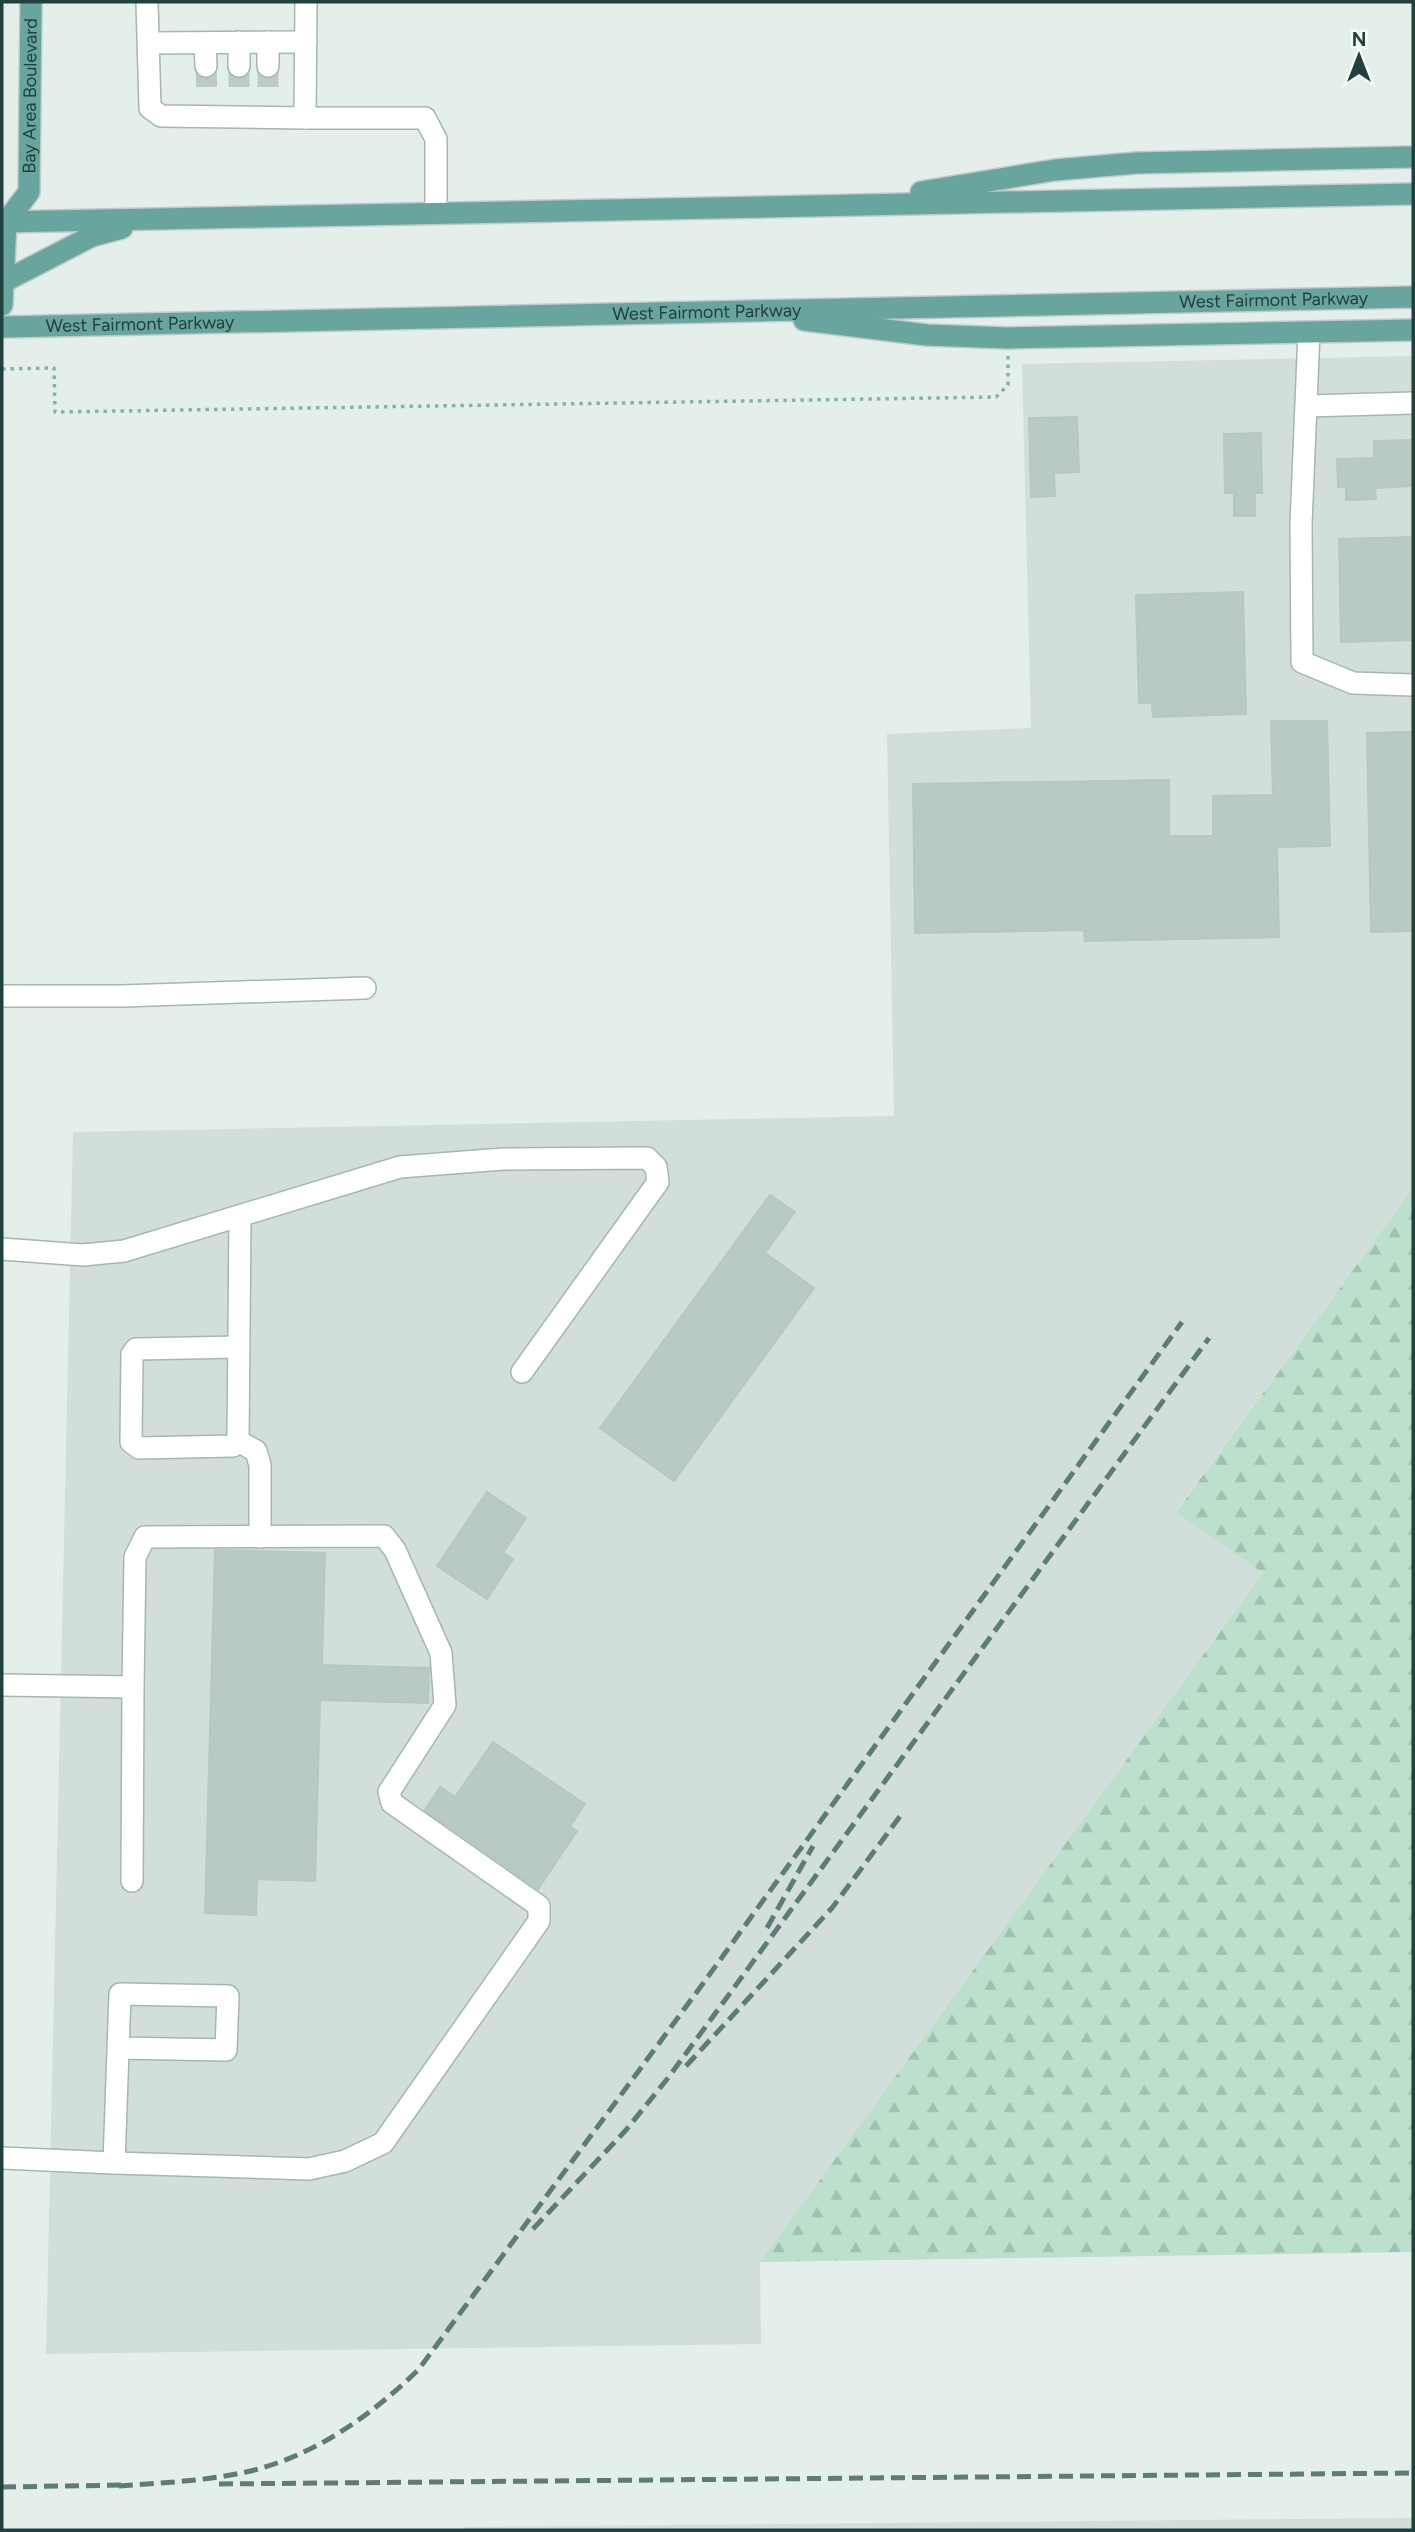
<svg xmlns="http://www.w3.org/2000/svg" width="1415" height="2532" viewBox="0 0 1415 2532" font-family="Figtree,sans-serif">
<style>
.built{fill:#d2deda}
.forest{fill:url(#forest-firs)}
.building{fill:#b9c9c4;stroke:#b6c8c3;stroke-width:2}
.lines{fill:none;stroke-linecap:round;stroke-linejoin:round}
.minor-tunnel{stroke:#bdcbc8;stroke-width:21;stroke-dasharray:21 10;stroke-linecap:butt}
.minor-casing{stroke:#a6b6b3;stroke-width:24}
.major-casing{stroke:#c1cac9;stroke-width:24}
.path{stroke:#83b3ab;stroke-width:3.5;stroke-dasharray:3.5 5;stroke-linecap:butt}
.minor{stroke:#fff;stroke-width:21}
.major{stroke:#67a59e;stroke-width:21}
.rail{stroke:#5d7c78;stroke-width:5;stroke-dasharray:14 7;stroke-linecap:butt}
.labels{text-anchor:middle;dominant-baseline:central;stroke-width:6;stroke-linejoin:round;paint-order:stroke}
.street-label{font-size:18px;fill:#22403d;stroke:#f5faf8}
</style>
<defs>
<pattern id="forest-firs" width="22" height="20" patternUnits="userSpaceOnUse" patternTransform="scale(1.75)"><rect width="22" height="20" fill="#bce0cb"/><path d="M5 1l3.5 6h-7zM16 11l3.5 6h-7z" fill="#a1c1af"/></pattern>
</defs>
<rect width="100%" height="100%" fill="#e4eeeb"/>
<g class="built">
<path d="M1413 356V1188L1176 1511 1263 1573 760 2262 761 2344 46 2354 73 1132 894 1116 887 734 1031 728 1022 364Z"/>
<path d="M1413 2518V2530H462L465 2527Z"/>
</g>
<path class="forest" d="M1413 1188V2252L760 2262 1263 1573 1176 1512Z"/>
<g class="building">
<path d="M1077 417 1079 472 1054 473 1055 496 1031 497 1029 418Z"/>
<path d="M1261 433 1262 493H1255V516H1234V493H1225L1224 434Z"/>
<path d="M1413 440V486L1375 488 1376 499 1346 500V487H1338L1337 459 1374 458V441Z"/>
<path d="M1413 537V640L1341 642 1339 539Z"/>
<path d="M1243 592 1246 714 1153 717 1152 703H1139L1136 595Z"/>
<path d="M1271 721H1327L1330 846 1277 847 1279 937 1085 941 1084 930 915 933 913 784 1169 780V836H1213V796L1273 795Z"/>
<path d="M1413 732V931L1371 932 1367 733Z"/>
<path d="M770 1195 795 1212 765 1253 814 1288 674 1481 600 1428Z"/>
<path d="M487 1492 526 1518 503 1553 513 1559 487 1599 437 1566Z"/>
<path d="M215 1550 325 1553 322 1665 429 1668 428 1703 320 1700 315 1881 257 1879 256 1915 205 1913Z"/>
<path d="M493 1742 585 1804 570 1826 577 1831 538 1889 425 1810 440 1787 455 1797Z"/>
</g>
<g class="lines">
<g class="minor-tunnel">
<path d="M206 66 207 97"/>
<path d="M239 66V97"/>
<path d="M268 66V97"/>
</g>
<g class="minor-casing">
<g id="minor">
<path d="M147 2 150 108 161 116 305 118"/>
<path d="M306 2 305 118H425L436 139V213"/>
<path d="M239 42V66"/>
<path d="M268 42V66"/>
<path d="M149 43 306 42"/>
<path d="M205 43 206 66"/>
<path d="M1309 332 1301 524 1302 662 1353 683 1413 685"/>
<path d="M1307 406 1413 403"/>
<path d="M2 996H122L365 988"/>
<path d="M2 1249 83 1255 124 1251 400 1167 503 1159 647 1158 656 1167 658 1182 522 1372"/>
<path d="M239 1347 136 1349 132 1354 131 1442 139 1448 233 1446 238 1442 240 1216"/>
<path d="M238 1441 256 1451 260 1465V1537"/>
<path d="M2 1685 133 1687 135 1557 145 1537 384 1536 395 1550 441 1653 445 1705 389 1792 392 1803 539 1906V1921L383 2143 345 2161 309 2169 114 2163"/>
<path d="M132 1881 133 1687"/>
<path d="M2 2158 114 2163 120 1994 228 1996 226 2050 118 2048"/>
</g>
</g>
<g class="major-casing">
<g id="major">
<path d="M921 192 1055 170 1136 163 1413 157"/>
<path d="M2 222 1413 194"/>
<path d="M3 282 92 236 122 228"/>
<path id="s1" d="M2 305 6 222 29 192 31 2"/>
<path d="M804 320 927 335 1008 338 1413 330"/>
<path id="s2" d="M2 327 1413 297"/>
</g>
</g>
<path class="path" d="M2 369 54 368 55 412 996 397 1008 385V356"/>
<use href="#minor" class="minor"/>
<use href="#major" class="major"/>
<g class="rail">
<path d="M767 1928 813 1846"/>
<path d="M686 2066 832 1908 904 1811"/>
<path d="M533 2229 626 2130 668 2078 1209 1338"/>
<path d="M219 2484 1413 2473"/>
<path d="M119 2486C161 2483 205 2481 246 2472 313 2457 371 2416 419 2369L699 1989 1182 1322"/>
<path d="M2 2487 128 2485"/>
</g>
</g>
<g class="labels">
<g class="street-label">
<text stroke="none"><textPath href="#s1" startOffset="217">Bay Area Boulevard</textPath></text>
<text stroke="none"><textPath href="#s2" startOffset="1272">West Fairmont Parkway</textPath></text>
<text stroke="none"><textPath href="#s2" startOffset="705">West Fairmont Parkway</textPath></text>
<text stroke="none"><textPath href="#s2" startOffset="138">West Fairmont Parkway</textPath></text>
</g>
</g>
<rect width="1415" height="2532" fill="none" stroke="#22403d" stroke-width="7"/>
<g transform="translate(1359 56)" stroke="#f5faf8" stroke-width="5" paint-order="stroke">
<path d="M0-5L12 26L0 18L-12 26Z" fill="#22403d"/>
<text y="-10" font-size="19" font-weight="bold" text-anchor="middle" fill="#22403d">N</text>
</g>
</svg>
